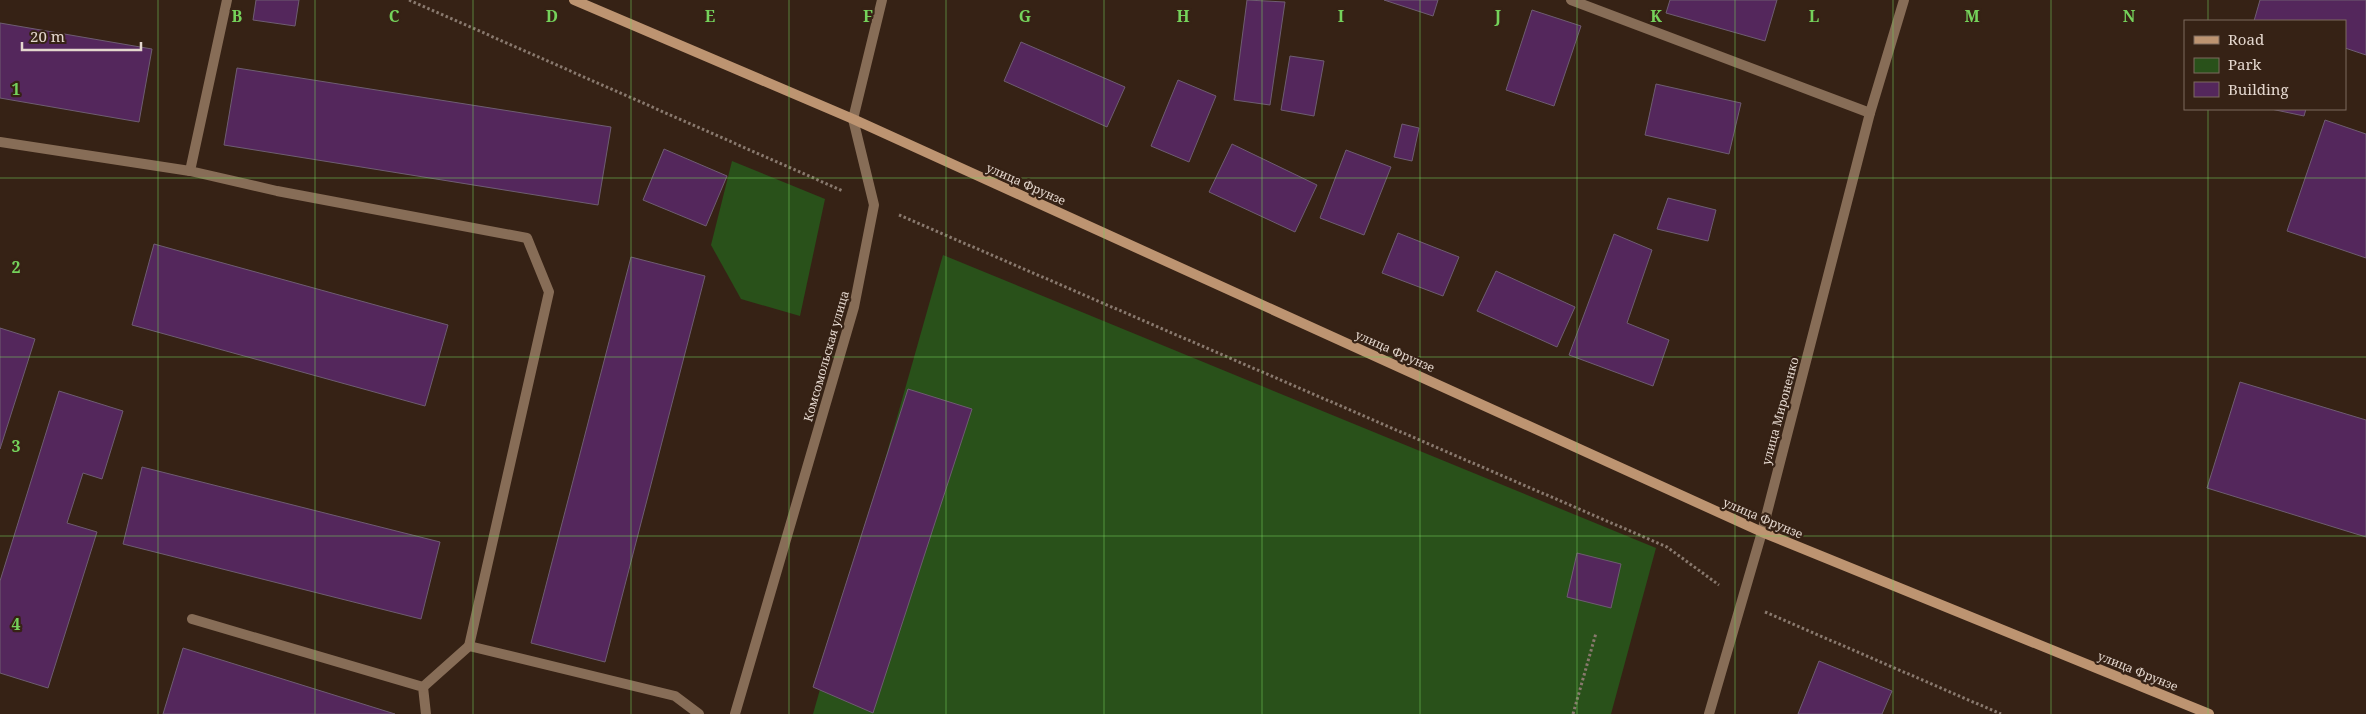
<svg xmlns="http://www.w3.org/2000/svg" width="2366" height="714" viewBox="0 0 2366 714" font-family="'Noto Serif',serif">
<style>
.green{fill:#29511a}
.building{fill:#54275c;stroke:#6e5d71}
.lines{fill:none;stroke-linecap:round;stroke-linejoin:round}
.path{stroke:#89796e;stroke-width:3;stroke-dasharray:2.5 2.5;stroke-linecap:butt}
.service{stroke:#876d57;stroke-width:10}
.minor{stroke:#876d57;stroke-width:10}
.secondary{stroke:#bd9471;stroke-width:10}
.grid{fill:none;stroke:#75d25b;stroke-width:1;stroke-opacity:0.55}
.labels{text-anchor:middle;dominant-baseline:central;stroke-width:4.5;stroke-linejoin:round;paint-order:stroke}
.street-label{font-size:12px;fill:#e4d7ce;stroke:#362215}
.grid-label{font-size:16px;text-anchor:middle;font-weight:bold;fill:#75d25b;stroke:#362215;stroke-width:4.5;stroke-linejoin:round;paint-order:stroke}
</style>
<rect width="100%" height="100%" fill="#362215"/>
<g class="green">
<path d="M732 161 825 199 800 316 741 299 711 245Z"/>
<path d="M943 255 1656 548 1611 714H813Z"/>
</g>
<g class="building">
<path d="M256 0H299L295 26 253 20Z"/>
<path d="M1247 0 1285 2 1270 105 1234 100Z"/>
<path d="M1384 0H1438L1433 16Z"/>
<path d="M1670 0H1777L1765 41 1666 13Z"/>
<path d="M2260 0H2366V55L2345 48V21H2254Z"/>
<path d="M1532 10 1581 26 1554 106 1506 90Z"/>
<path d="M0 23 152 49 139 122 0 98Z"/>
<path d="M1021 42 1125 87 1107 127 1004 81Z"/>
<path d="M1290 56 1324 61 1314 116 1281 110Z"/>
<path d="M237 68 611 127 598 205 224 145Z"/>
<path d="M1178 80 1216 96 1189 162 1151 146Z"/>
<path d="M1656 84 1741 103 1729 154 1645 135Z"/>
<path d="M2271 109H2306L2304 116Z"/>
<path d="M2325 120 2366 134V258L2287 231Z"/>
<path d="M1402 124 1419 128 1412 161 1394 157Z"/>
<path d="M1232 144 1317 185 1295 232 1209 192Z"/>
<path d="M664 149 727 176 706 226 643 200Z"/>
<path d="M1346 150 1391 167 1364 235 1320 218Z"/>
<path d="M1668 198 1716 210 1708 241 1657 229Z"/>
<path d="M1398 233 1459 257 1443 296 1382 273Z"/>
<path d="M1614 234 1652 250 1627 323 1669 340 1653 386 1569 355Z"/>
<path d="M154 244 448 325 425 406 132 325Z"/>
<path d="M631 257 705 276 605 662 531 643Z"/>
<path d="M1496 271 1575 307 1557 347 1477 311Z"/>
<path d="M0 328 35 339 0 449Z"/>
<path d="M2240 382 2366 420V537L2207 488Z"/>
<path d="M908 389 972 409 873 713 813 687Z"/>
<path d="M59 391 123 411 102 479 83 473 67 523 97 532 48 688 0 673V581Z"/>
<path d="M142 467 440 542 421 619 123 544Z"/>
<path d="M1577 553 1621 564 1611 608 1567 597Z"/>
<path d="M183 648 395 714H163Z"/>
<path d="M1819 661 1892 691 1882 714H1798Z"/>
</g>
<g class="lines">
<g class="path">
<path d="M409 0 843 191"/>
<path d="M899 215 1667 547 1719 585"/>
<path d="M1765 612 2001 714"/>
<path d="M1573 714 1596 633"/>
</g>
<g class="service">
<path d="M227 0 190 171 277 191 527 238 549 292 469 646 675 696 699 714"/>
<path d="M0 142 190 171"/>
<path d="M192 619 423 687 426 714"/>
<path d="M423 687 469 646"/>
</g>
<g class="minor">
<path d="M1571 0 1870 113"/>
<path d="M735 714 854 307 874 205 853 119 882 0"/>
<path d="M1709 714 1762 532 1870 113 1904 0"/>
</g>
<path class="secondary" d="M574 0 853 119 1762 532 2209 714"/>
</g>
<path class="grid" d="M158 0V714M315 0V714M473 0V714M631 0V714M789 0V714M946 0V714M1104 0V714M1262 0V714M1420 0V714M1577 0V714M1735 0V714M1893 0V714M2051 0V714M2208 0V21M2208 109V714M0 178H2366M0 357H2366M0 536H2366"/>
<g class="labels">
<g class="street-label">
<text transform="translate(1026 184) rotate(24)">улица Фрунзе</text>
<text transform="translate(1395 351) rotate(24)">улица Фрунзе</text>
<text transform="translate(826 356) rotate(-74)">Комсомольская улица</text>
<text transform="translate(1780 411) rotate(-75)">улица Мироненко</text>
<text transform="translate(1763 518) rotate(23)">улица Фрунзе</text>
<text transform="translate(2138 671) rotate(22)">улица Фрунзе</text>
</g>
</g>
<g class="grid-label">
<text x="237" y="22">B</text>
<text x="394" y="22">C</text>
<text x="552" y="22">D</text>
<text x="710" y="22">E</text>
<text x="868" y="22">F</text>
<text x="1025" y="22">G</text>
<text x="1183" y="22">H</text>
<text x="1341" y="22">I</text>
<text x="1498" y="22">J</text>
<text x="1656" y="22">K</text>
<text x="1814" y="22">L</text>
<text x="1972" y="22">M</text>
<text x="2129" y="22">N</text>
<text x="16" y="95">1</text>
<text x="16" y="273">2</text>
<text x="16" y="452">3</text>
<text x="16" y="630">4</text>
</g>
<rect x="2184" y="20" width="162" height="90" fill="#362215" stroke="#7c6a5f"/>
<rect x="2194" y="36" width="25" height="8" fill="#bd9471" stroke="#7c6a5f"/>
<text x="2228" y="45" font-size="15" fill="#e4d7ce">Road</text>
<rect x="2194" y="58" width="25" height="15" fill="#29511a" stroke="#7c6a5f"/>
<text x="2228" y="70" font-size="15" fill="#e4d7ce">Park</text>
<rect x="2194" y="82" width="25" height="15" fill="#54275c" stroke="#7c6a5f"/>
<text x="2228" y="95" font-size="15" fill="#e4d7ce">Building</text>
<path d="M22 42v8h119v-8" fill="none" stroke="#e4d7ce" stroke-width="2.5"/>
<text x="30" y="42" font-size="15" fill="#e4d7ce" stroke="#362215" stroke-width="4" paint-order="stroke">20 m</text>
</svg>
